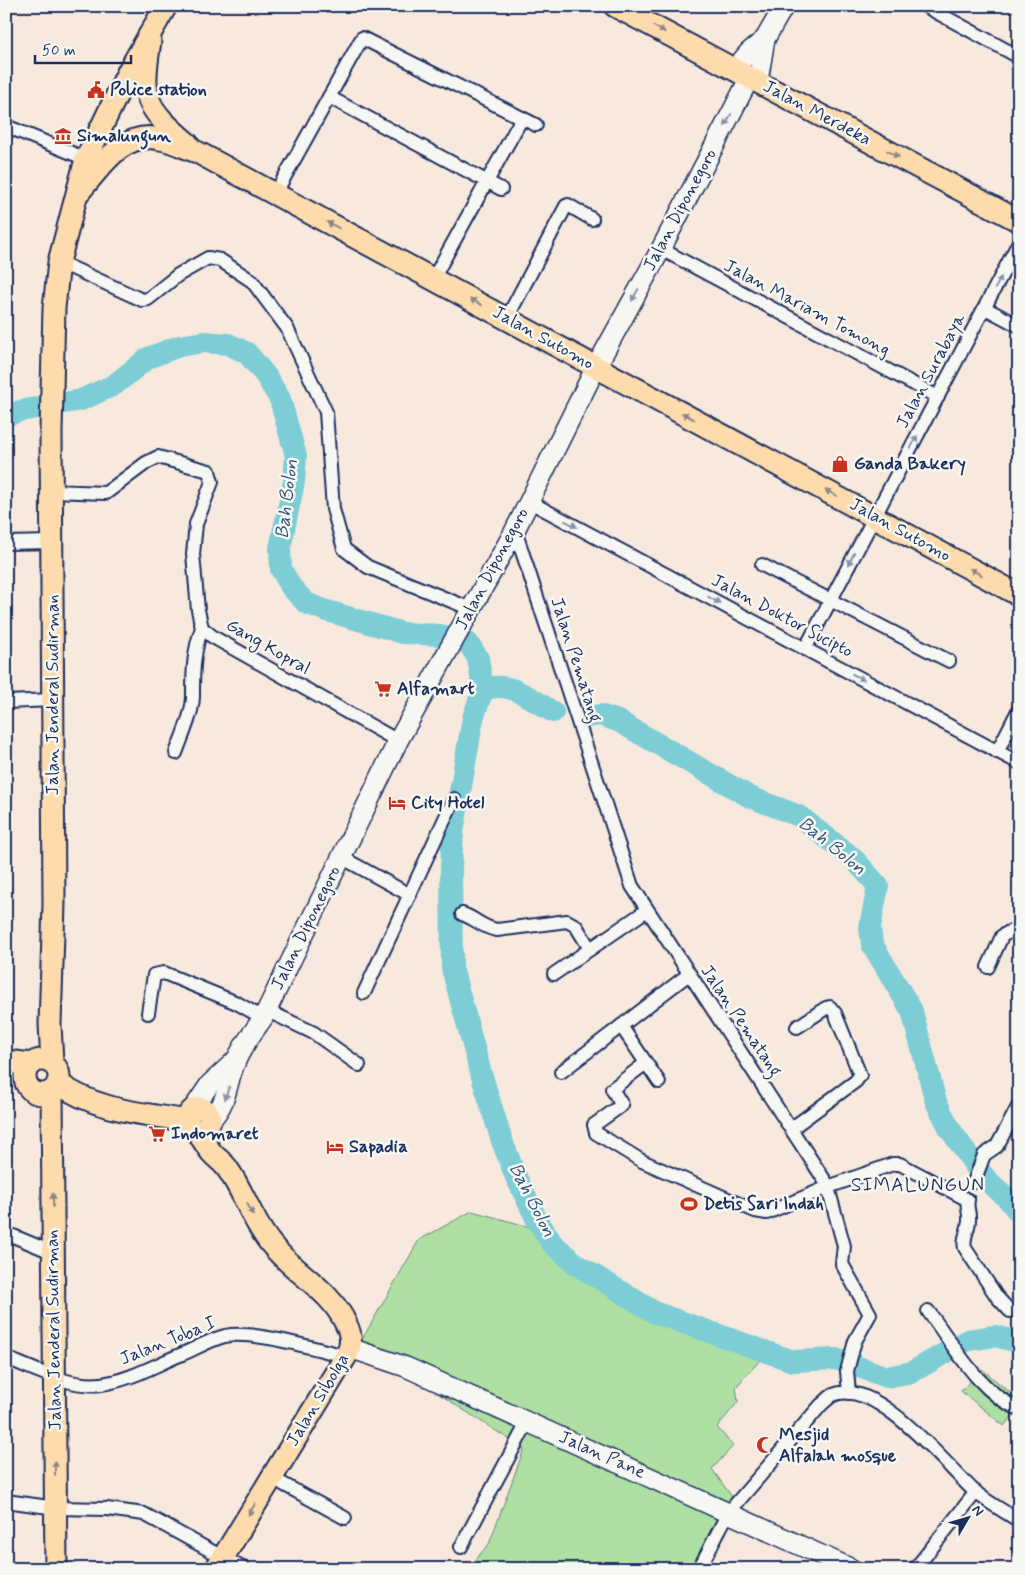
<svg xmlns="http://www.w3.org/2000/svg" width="1025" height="1575" viewBox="0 0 1025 1575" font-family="Mynerve,sans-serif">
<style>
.green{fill:#ade0a2;stroke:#648880}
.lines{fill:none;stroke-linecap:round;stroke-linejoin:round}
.river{stroke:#7ccdd5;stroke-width:22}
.street-casing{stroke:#1b2f5e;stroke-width:16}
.secondary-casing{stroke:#1b2f5e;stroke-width:22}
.primary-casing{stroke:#1b2f5e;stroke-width:25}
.street{stroke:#f6f6f2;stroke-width:12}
.secondary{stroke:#f6f6f2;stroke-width:19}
.primary{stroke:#fedbac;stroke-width:21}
.oneway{fill:#8c8585}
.oneway2{fill:#8892a8}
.labels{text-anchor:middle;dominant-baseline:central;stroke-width:5;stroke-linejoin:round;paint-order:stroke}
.poi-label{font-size:18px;font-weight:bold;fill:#1b2f5e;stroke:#f6f6f2;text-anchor:start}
.street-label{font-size:18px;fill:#1b2f5e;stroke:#f6f6f2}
.water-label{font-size:19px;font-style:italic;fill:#33567c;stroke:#f6f6f2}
.neighbourhood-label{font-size:19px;letter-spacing:1px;fill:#1b2f5e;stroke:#f6f6f2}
</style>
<rect width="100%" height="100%" fill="#f8e9de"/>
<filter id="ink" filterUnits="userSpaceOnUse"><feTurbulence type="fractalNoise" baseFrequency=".02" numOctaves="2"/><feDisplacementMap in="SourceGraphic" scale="10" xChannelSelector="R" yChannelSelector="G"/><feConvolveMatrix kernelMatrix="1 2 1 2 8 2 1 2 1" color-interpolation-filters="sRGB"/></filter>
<g filter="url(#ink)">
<g class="green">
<path d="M472 1211 534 1228 576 1273 647 1315 762 1358 736 1387 738 1402 717 1427 733 1446 712 1469 732 1497 693 1569H467L489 1544 524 1449 360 1343 419 1240Z"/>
<path d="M982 1369 1019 1400V1408L1004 1426 961 1391Z"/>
</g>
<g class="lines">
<g class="river">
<path d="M6 416 20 411 81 400 114 385 148 358 179 346 204 342 228 344 247 353 266 376 280 399 296 456 294 482 280 548 281 569 291 587 306 603 324 610 403 633 440 635 463 640 468 643 478 658 483 690 473 718 453 832 451 866 452 968 480 1070 502 1141 516 1177 536 1218 552 1243 577 1265 656 1313 793 1361 836 1359 887 1377 912 1372 968 1340 995 1336 1019 1342"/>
<path d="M481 677 483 690C510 679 530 699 553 712"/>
<path d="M587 717 600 715 618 721 750 797 799 816 853 858 878 886 870 927 872 944 912 1011 936 1102 950 1129 974 1164 988 1181 1008 1199 1019 1213"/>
</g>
<g class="street-casing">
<g id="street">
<path d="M925 6 1019 57"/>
<path d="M329 97 501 189"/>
<path d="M6 126 86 159"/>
<path d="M275 194 362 38 536 125"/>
<path d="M661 249 938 397"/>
<path d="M59 262 142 300 148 299 178 275 208 258 220 260 252 281 287 328 326 412 333 509 344 549 368 567 471 609"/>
<path d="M433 279 522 118"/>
<path d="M985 308 1019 326"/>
<path d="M507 318 566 206 568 205 592 219"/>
<path d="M52 491 106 493 146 463 158 457 209 471 212 482 196 524 193 554 198 610 202 628 213 637 398 741"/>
<path d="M528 501 1019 763"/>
<path d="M515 530 632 886 827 1184 844 1246 842 1264 870 1314 855 1341 847 1371 849 1393"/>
<path d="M6 543 52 542"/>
<path d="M762 565 949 661"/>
<path d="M805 649 1019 242"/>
<path d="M6 702 53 700"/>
<path d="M997 752 1019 709"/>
<path d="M176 753C182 736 194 711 193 693 193 670 194 649 202 628"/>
<path d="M341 857 410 895"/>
<path d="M462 914C475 918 483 928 497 930L567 921 576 926 590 949"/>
<path d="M988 967 1002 936 1011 931 1019 933"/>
<path d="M554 974 647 910"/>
<path d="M364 993 454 799"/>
<path d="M266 1010 314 1033 359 1065"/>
<path d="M148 1013 154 975 164 973 237 1003 263 1018"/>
<path d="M621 1026 659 1082"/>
<path d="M646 1063 612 1089 622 1105 594 1125 596 1133 642 1161 755 1211 767 1213 828 1187 893 1164H900L968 1200C966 1208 970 1212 969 1220 969 1230 962 1238 965 1248L997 1297 1010 1311"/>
<path d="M561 1072 689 974"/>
<path d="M792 1128 856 1081 860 1075 835 1013 830 1007 826 1008 797 1027"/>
<path d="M974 1182 984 1155 997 1146 1019 1105"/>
<path d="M6 1233 54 1253"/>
<path d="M928 1311C954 1345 978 1392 1019 1409"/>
<path d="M6 1358C35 1369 69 1388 101 1384 128 1381 155 1365 180 1355 195 1349 209 1340 225 1336 254 1330 315 1349 346 1356"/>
<path d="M272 1478 345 1518"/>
<path d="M6 1501 56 1508 107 1509 144 1514 244 1569"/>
<path d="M461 1547 528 1421"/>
<path d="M699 1569 728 1513 821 1405C825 1402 829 1397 833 1395 876 1377 946 1465 974 1491 987 1502 1004 1511 1019 1521"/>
<path d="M915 1569 976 1492"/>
</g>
</g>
<g class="secondary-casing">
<g id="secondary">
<path d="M735 69 749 52 765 39"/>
<path d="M758 81 765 39 784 6"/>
<path d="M193 1109 210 1084 236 1060"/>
<path d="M210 1121C230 1099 225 1085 236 1061 242 1046 254 1031 263 1018L398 741 515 530 596 367 661 249 750 77"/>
<path d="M350 1348 406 1367 852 1569"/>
</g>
</g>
<g class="primary-casing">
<g id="primary">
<path d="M615 6 1019 221"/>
<path d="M150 41C141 99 144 106 188 144"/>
<path d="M80 191C101 167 123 130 160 139 173 141 185 148 197 152L1019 595"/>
<circle cx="42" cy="1077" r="17"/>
<path d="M6 1061 32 1064"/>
<path d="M52 1063 50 1024 54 904 51 431 54 308 59 262 86 159 128 72 166 6"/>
<path d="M58 1083C96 1111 142 1113 187 1121"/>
<path d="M52 1091 56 1569"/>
<circle cx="199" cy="1119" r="11"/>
<path d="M196 1130C201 1137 206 1145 211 1152 216 1158 223 1162 227 1168 244 1192 252 1221 271 1244 294 1273 330 1289 346 1324 352 1336 352 1345 346 1356L216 1569"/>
</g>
</g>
<use href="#street" class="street"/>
<use href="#secondary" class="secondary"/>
<use href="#primary" class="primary"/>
</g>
<defs><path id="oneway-solid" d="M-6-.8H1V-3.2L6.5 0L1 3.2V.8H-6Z" transform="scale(1.25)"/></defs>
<g class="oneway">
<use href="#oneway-solid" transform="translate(659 29) rotate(28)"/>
<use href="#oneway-solid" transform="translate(893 154) rotate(28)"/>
<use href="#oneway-solid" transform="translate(333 225) rotate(-152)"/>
<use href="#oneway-solid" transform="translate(476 302) rotate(-152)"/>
<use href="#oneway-solid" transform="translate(688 416) rotate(-152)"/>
<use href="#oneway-solid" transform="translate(831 493) rotate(-152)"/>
<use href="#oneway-solid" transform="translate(976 572) rotate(-151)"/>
<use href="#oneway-solid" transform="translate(53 1200) rotate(-91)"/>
<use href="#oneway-solid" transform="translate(250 1209) rotate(62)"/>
<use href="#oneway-solid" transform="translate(55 1468) rotate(-90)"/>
<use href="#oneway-solid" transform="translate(252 1509) rotate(121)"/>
</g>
<g class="oneway2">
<use href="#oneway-solid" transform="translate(728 120) rotate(118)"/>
<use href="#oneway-solid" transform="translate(998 283) rotate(-62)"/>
<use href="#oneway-solid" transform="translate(635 295) rotate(119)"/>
<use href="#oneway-solid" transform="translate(914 442) rotate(-62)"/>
<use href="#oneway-solid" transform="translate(571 524) rotate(28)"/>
<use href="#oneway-solid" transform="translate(851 559) rotate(117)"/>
<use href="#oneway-solid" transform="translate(714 600) rotate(28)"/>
<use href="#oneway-solid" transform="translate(858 677) rotate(28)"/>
<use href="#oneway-solid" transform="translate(227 1093) rotate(108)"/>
</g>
</g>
<defs>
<g id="civic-bare" transform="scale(1.35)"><path d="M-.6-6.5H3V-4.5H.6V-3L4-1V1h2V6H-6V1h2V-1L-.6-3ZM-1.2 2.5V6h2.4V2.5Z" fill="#c8321e" stroke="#f6f6f2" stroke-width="2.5" paint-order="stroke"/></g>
<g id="museum-bare" transform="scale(1.35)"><path d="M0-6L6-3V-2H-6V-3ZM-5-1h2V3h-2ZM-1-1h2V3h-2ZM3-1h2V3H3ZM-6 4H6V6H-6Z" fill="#c8321e" stroke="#f6f6f2" stroke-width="2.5" paint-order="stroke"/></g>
<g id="shop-bare" transform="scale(1.35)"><path d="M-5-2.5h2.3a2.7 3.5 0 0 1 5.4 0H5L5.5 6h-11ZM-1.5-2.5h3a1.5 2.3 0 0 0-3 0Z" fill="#c8321e" stroke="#f6f6f2" stroke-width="2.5" paint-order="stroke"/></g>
<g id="supermarket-bare" transform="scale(1.35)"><path d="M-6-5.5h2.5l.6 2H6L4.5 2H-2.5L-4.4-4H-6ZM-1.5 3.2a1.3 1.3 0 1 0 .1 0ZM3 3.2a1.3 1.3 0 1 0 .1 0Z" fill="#c8321e" stroke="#f6f6f2" stroke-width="2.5" paint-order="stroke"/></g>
<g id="hotel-bare" transform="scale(1.35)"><path d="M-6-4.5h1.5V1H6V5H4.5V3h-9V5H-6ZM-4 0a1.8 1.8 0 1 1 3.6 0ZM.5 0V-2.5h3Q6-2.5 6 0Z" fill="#c8321e" stroke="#f6f6f2" stroke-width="2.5" paint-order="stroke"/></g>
<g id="stadium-bare" transform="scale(1.35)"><path d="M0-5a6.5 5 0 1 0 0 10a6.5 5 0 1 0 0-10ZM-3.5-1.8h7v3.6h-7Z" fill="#c8321e" stroke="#f6f6f2" stroke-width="2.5" paint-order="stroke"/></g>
<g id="mosque-bare" transform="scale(1.35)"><path d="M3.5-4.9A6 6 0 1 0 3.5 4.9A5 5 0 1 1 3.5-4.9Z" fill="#c8321e" stroke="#f6f6f2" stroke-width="2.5" paint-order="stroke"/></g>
</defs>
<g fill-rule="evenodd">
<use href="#civic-bare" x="96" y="90"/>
<use href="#museum-bare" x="63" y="136"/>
<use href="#shop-bare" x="840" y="464"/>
<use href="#supermarket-bare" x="383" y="689"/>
<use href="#hotel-bare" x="397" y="803"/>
<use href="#supermarket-bare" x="157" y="1134"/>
<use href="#hotel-bare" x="335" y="1147"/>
<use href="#stadium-bare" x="689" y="1204"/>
<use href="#mosque-bare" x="765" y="1445"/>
</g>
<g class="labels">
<g class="poi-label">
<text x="110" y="90">Police station</text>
<text x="77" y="136">Simalungun</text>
<text x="854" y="464">Ganda Bakery</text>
<text x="397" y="689">Alfamart</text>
<text x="411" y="803">City Hotel</text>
<text x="171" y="1134">Indomaret</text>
<text x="349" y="1147">Sapadia</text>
<text x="703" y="1204">Detis Sari Indah</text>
<text x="779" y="1435">Mesjid<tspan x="779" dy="21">Alfalah mosque</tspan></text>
</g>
<g class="street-label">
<text transform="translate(817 113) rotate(28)">Jalan Merdeka</text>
<text transform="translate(680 210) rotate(-62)">Jalan Diponegoro</text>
<text transform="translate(807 308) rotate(28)">Jalan Mariam Tomong</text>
<text transform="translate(543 338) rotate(29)">Jalan Sutomo</text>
<text transform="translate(931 371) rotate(-62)">Jalan Surabaya</text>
<text transform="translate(900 530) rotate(29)">Jalan Sutomo</text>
<text transform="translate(492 569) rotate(-62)">Jalan Diponegoro</text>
<text transform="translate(782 616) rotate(28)">Jalan Doktor Sucipto</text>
<text transform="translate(268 647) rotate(30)">Gang Kopral</text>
<text transform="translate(576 660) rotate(72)">Jalan Pematang</text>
<text transform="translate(53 695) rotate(-90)">Jalan Jenderal Sudirman</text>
<text transform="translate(306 928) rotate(-64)">Jalan Diponegoro</text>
<text transform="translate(741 1021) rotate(56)">Jalan Pematang</text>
<text transform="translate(54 1330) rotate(-91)">Jalan Jenderal Sudirman</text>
<text transform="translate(168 1341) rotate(-22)">Jalan Toba I</text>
<text transform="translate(318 1400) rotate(-59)">Jalan Sibolga</text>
<text transform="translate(602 1455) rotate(24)">Jalan Pane</text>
</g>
<g class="water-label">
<text transform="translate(287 499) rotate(-83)">Bah Bolon</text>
<text transform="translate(832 846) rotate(39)">Bah Bolon</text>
<text transform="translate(532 1200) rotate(63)">Bah Bolon</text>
</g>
<g class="neighbourhood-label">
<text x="918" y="1185">SIMALUNGUN</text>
</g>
</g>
<rect width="1025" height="1575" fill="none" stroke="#f6f6f2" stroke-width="25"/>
<rect x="12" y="12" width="1000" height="1550" fill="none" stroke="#1b2f5e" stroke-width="2" filter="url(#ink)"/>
<g transform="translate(968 1518) rotate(52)" stroke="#f6f6f2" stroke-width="4" paint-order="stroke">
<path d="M0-4L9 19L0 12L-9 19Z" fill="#1b2f5e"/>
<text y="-8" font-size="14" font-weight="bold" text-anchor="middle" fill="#1b2f5e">N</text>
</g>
<path d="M35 55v8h96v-8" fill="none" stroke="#1b2f5e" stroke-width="2.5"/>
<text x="42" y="55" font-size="15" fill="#1b2f5e" stroke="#f6f6f2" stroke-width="4" paint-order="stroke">50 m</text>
</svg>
